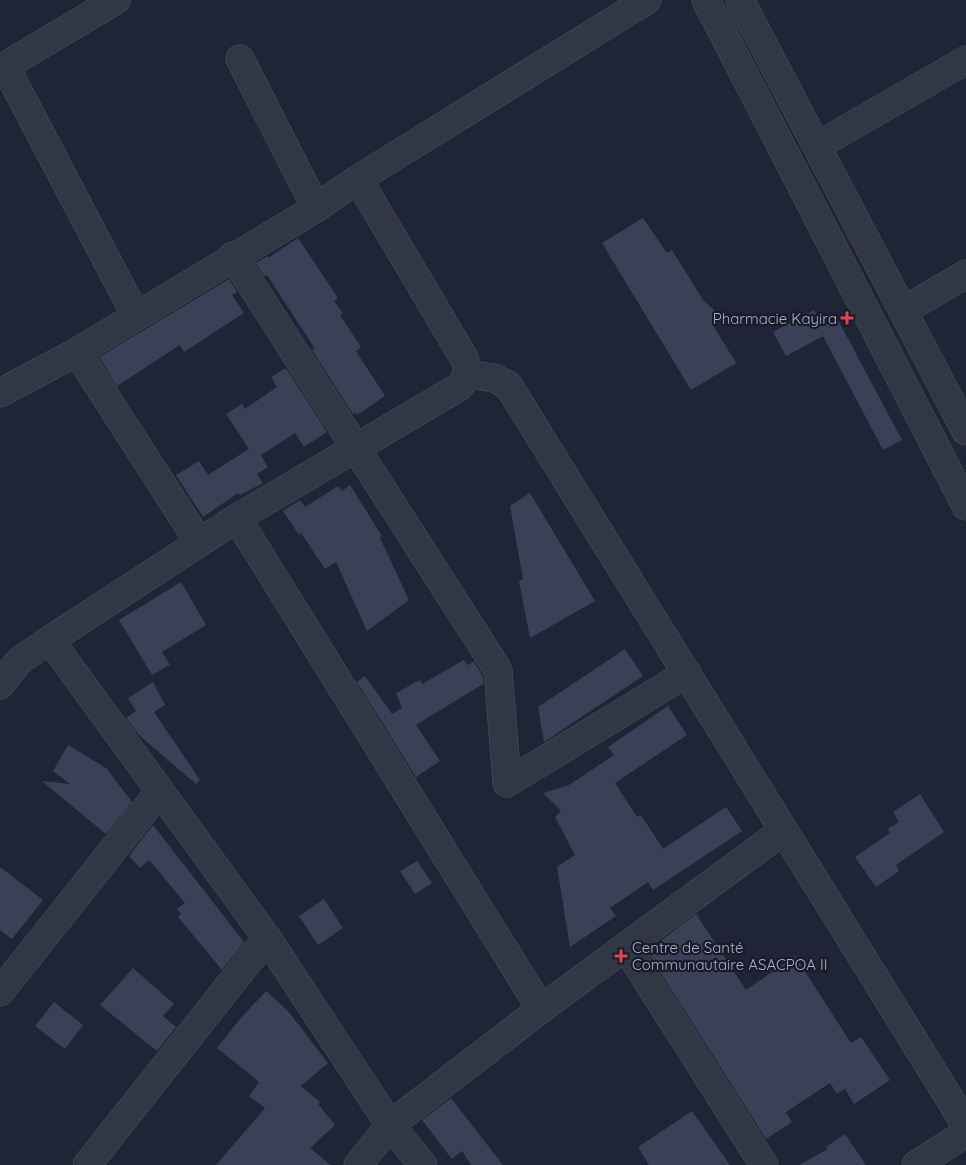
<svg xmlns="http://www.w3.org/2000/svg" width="966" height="1165" viewBox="0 0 966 1165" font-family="Quicksand,sans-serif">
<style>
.building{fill:#3a4157}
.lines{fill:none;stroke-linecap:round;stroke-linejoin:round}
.minor-casing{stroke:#4c5162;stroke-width:29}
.minor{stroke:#323746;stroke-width:28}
.health-dot{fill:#e0444e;stroke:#181c2a;stroke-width:2}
.labels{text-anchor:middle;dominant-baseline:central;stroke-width:4.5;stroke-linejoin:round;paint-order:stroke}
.poi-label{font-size:15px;fill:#acb1c4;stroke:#181c2a;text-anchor:end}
</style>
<rect width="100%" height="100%" fill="#1f2436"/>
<g class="building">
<path d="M643 218 667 253 672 250 703 300 715 311 714 327 736 363 691 390 602 243Z"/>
<path d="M298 238 338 298 334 301 343 313 340 315 361 347 356 351 385 396 357 415 356 412 353 414 312 350 314 349 312 344 267 275 264 276 256 263 267 256 268 258Z"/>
<path d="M229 279 237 292 232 295 244 313 184 352 180 345 117 386 99 357Z"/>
<path d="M814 310 823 326 837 318 902 440 883 450 823 336 786 356 773 332Z"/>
<path d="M286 368 327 432 304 447 295 433 261 455 268 467 257 474 263 483 240 495 238 493 203 517 176 475 199 461 208 475 249 449 226 414 242 404 245 409 277 387 271 377Z"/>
<path d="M350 485 382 536 380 538 409 600 367 631 336 562 325 569 301 533 299 535 283 511 300 500 305 507 338 486 342 491Z"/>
<path d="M530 493 595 601 530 638 519 581 523 579 510 506Z"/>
<path d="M181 582 206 625 162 652 170 665 152 675 119 620Z"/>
<path d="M625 649 643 676 544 742 538 707Z"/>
<path d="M464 660 467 665 474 662 483 677V684L416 725 440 761 416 777 357 682 365 676 392 714 402 708 396 693 420 680 422 684Z"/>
<path d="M153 682 165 705 154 712 200 780 196 784 139 735 126 718 136 711 128 698Z"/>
<path d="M668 706 687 735 615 783 637 817 641 815 663 849 726 807 742 831 653 890 648 882 610 908 616 916 570 947 557 867 575 855 555 817 561 811 543 793 569 785 614 755 608 747Z"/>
<path d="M68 745 106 768 132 802 106 834 42 781 70 784 53 771Z"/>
<path d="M920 794 944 832 896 865 899 871 876 887 855 857 890 833 888 829 899 822 893 812Z"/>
<path d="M153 825 244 942 222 970 178 917 181 914 177 909 185 903 149 860 140 868 129 856Z"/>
<path d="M417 861 432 883 415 894 400 871Z"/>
<path d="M0 867 43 900 12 939 0 930Z"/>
<path d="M324 899 343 928 318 945 299 916Z"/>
<path d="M696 914 746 990 795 956 851 1043 861 1037 890 1080 854 1104 845 1089 837 1094 830 1083 786 1112 792 1122 766 1139 647 951Z"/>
<path d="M133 968 174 1004 163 1016 176 1027 157 1051 100 1005Z"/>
<path d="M266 991 288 1011 328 1063 301 1086 320 1102 318 1104 335 1125 310 1148 331 1165H216L265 1108 249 1096 259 1082 217 1048 239 1020Z"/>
<path d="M54 1002 83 1025 65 1049 35 1026Z"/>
<path d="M451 1098 503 1165H471L462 1151 452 1159 422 1120Z"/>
<path d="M692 1111 730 1165H649L638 1147Z"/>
<path d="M845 1134 866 1165H799L828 1149 826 1147Z"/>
</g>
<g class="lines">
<g class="minor-casing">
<g id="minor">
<path d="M706 0 966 506"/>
<path d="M740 0 966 431"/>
<path d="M240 59 316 208"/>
<path d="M5 66 136 316"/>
<path d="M0 69 116 0"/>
<path d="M817 146 966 60"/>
<path d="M233 256 498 670 507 783 687 673"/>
<path d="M903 311 966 274"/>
<path d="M77 352 199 542"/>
<path d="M467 374 494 378 508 385 966 1125"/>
<path d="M0 393 77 352 316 208 358 179 647 0"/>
<path d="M237 518 541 1009"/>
<path d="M50 640 237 518 459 387C468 378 469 370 464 358L358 179"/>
<path d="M0 685 20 660 50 640 267 938 390 1125 423 1165"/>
<path d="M626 947 764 1165"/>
<path d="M0 992 160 791"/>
<path d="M87 1165 267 938"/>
<path d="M358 1165 390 1125 541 1009 784 830"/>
<path d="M916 1165 966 1133"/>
</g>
</g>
<use href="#minor" class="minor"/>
</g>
<g class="health-dot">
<path d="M844.5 310.5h5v5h5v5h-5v5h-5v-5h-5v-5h5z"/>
<path d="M618.5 948.5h5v5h5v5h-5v5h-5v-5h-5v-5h5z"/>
</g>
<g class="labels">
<g class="poi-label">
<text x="837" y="318">Pharmacie Kayira</text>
<text x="632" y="947" text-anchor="start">Centre de Santé<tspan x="632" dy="17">Communautaire ASACPOA II</tspan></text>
</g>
</g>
</svg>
